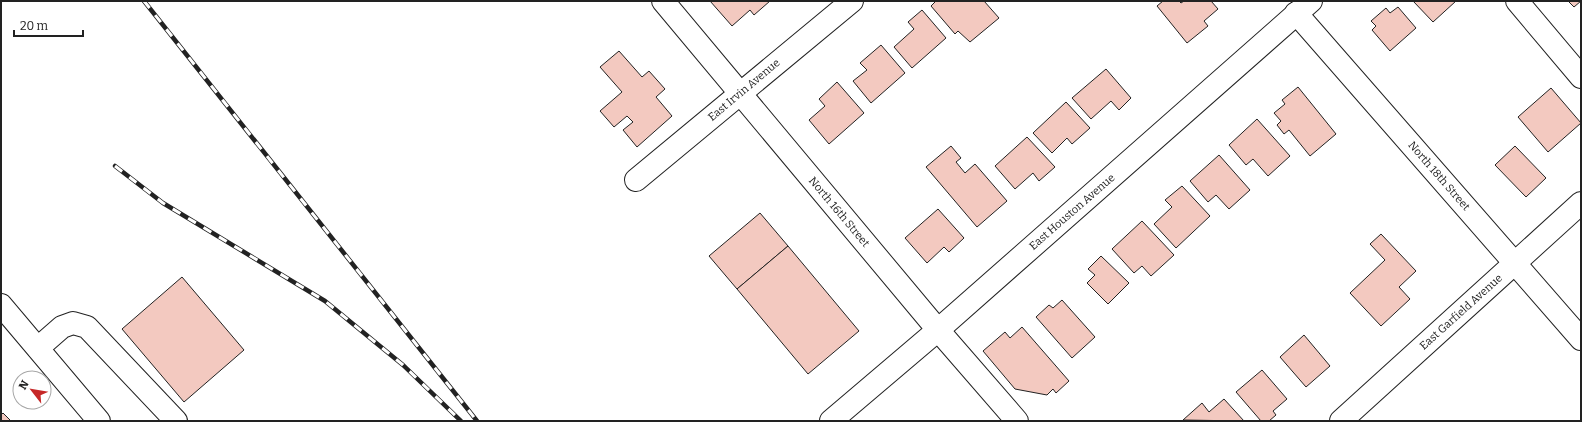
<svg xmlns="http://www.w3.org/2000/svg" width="1582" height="422" viewBox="0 0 1582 422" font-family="Bitter,serif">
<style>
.building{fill:#f3c9c0;stroke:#222}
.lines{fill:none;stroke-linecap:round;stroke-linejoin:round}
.minor-casing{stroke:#222;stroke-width:24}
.minor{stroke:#fff;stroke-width:22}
.rail-casing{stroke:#222;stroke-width:4.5}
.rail{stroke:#fff;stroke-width:3;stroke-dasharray:9;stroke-linecap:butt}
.labels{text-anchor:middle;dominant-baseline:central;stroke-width:3;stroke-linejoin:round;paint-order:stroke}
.street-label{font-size:11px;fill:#222;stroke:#fff}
</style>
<rect width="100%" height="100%" fill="#fff"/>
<g class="building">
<path d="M710 1H770L754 15 750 10 732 26Z"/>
<path d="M936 1H984L999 18 970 42 958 31 955 34 931 6Z"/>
<path d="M1163 1H1179L1181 3 1184 1H1211L1218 9 1204 21 1208 26 1187 43 1157 6Z"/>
<path d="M1413 1H1456L1433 22Z"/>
<path d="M1568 1H1581L1574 7Z"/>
<path d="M1398 7 1416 28 1390 51 1372 30 1376 26 1371 21 1386 8 1390 13Z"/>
<path d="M922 10 946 38 912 68 894 47 914 29 908 22Z"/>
<path d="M881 45 905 73 871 103 853 81 867 70 860 63Z"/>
<path d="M619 51 642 77 649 71 665 89 656 97 672 116 637 147 623 130 633 122 627 116 614 127 600 111 622 92 600 67Z"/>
<path d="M1106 69 1131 98 1119 110 1111 101 1091 119 1072 98Z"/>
<path d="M837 82 864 113 829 144 809 120 825 106 819 99Z"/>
<path d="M1298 87 1336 134 1310 156 1289 130 1284 134 1277 125 1281 121 1274 113 1285 104 1282 100Z"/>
<path d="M1551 88 1581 123 1548 152 1518 117Z"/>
<path d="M1066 102 1090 128 1072 144 1067 138 1052 153 1033 133Z"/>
<path d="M1257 119 1290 156 1268 176 1253 159 1246 165 1229 145Z"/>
<path d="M1027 137 1055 167 1039 181 1033 173 1015 189 995 166Z"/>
<path d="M951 146 961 158 956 162 965 173 975 164 1007 201 977 227 926 167Z"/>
<path d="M1515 146 1546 178 1526 197 1495 165Z"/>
<path d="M1219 155 1250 190 1229 209 1216 195 1208 202 1190 181Z"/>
<path d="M1182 186 1210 216 1176 248 1154 224 1172 207 1165 200Z"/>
<path d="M938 209 964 238 949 252 944 247 927 263 905 238Z"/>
<path d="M760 213 788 246 737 289 709 256Z"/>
<path d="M1142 221 1174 255 1151 276 1142 266 1134 273 1112 249Z"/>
<path d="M1381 234 1416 271 1399 287 1410 299 1381 326 1350 293 1385 260 1370 244Z"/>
<path d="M788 246 859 331 808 374 737 289Z"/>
<path d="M1101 256 1129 283 1108 304 1087 283 1095 275 1088 269Z"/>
<path d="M182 277 244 350 184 402 122 329Z"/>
<path d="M1062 300 1095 337 1072 358 1036 317 1049 305 1053 308Z"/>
<path d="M1022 327 1069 381 1056 393 1053 389 1047 395 1015 389 983 351 1005 332 1010 338Z"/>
<path d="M1304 335 1330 366 1306 387 1280 357Z"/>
<path d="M1262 370 1287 399 1273 411 1276 415 1269 421H1261L1236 392Z"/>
<path d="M1224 399 1244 421 1183 420 1202 403 1209 412Z"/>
<path d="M3 413 11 421H1V415Z"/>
</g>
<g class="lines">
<g class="minor-casing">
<g id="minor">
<path d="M663 1 938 330 1017 421"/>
<path d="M1517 1 1581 77"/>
<path d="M1296 13 1581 339"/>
<path d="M636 180 852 1"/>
<path d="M1 305 99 421"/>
<path d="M38 348 62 327 73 323 87 327 176 421"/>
<path d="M831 421 938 330 1311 1"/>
<path d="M1341 421 1581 203"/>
</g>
</g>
<use href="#minor" class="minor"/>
<g class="rail-casing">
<g id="rail">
<path d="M144 1 477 421"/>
<path d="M115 166 163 203 325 301 403 365 461 421"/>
</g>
</g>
<use href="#rail" class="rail"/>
</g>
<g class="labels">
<g class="street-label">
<text transform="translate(744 90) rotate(-40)">East Irvin Avenue</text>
<text transform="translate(1439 176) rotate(49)">North 18th Street</text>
<text transform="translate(839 212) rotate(50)">North 16th Street</text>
<text transform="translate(1072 212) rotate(-41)">East Houston Avenue</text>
<text transform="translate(1461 312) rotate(-42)">East Garfield Avenue</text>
</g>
</g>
<rect width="1582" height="422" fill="none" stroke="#222222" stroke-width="4"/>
<g transform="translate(32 390) rotate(301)"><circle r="19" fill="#ffffff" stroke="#a7a7a7"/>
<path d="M0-3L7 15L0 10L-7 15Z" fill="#c62828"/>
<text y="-6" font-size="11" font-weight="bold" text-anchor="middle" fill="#222222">N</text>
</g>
<path d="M14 30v6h69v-6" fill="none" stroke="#222222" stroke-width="2"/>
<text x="20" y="30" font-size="12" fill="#222222" stroke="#ffffff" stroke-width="3" paint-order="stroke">20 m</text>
</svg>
